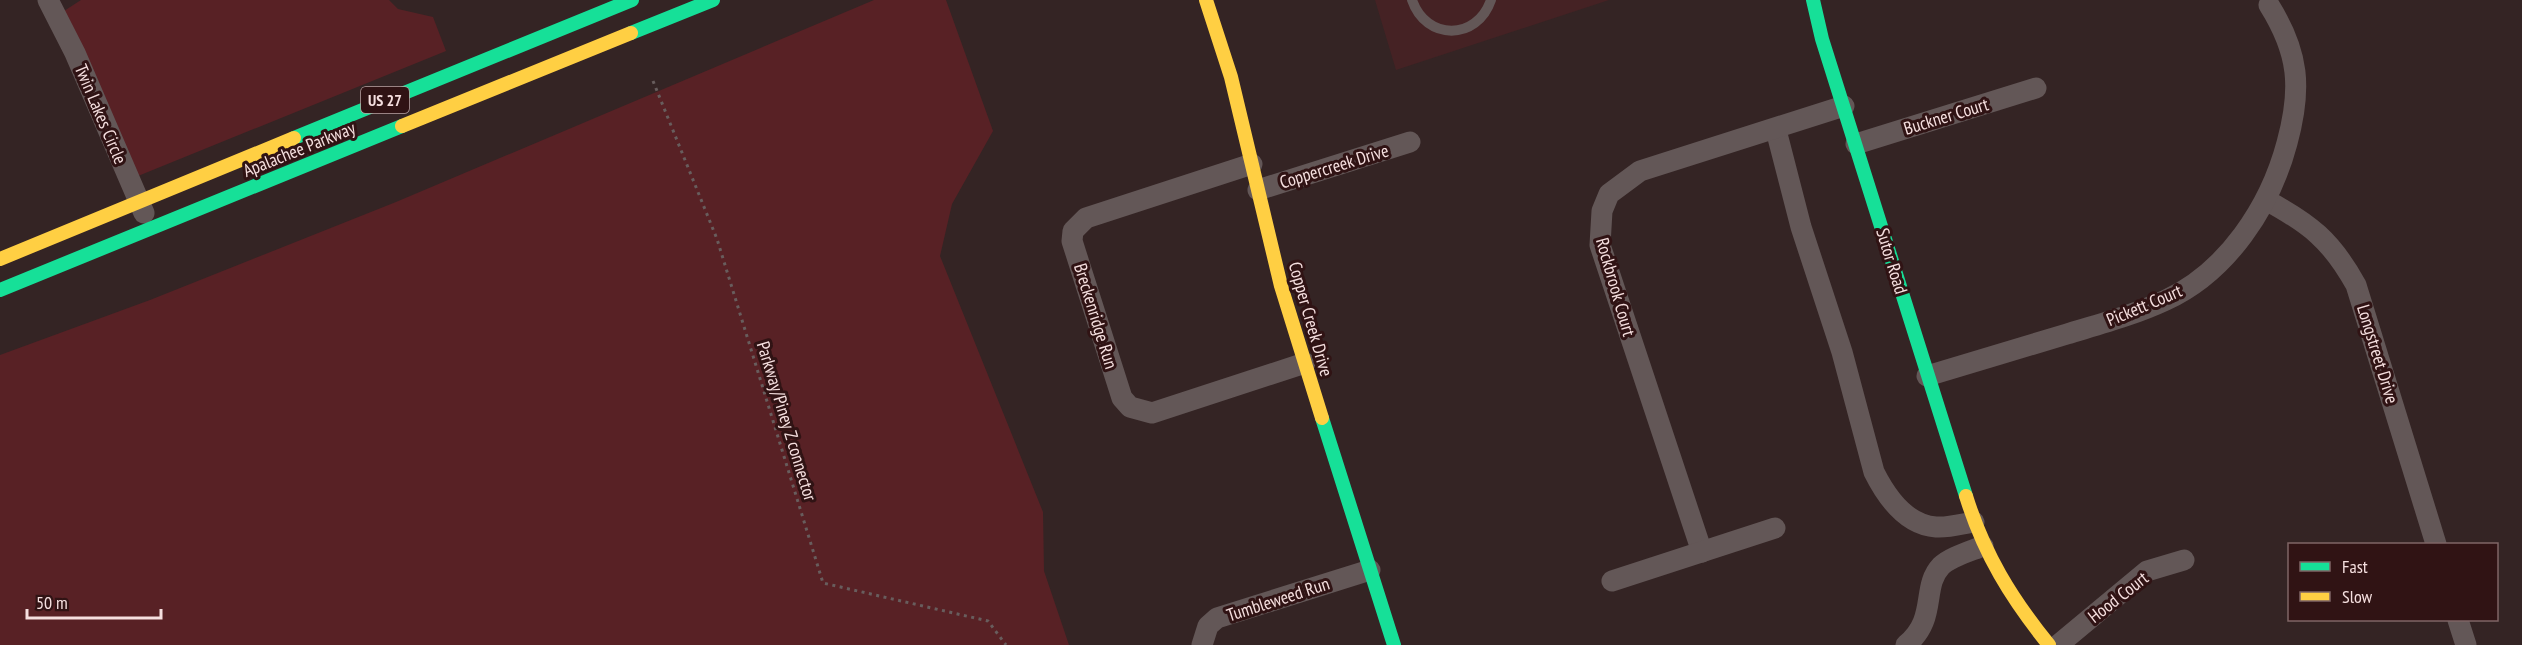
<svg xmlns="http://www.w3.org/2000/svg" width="2522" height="645" viewBox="0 0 2522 645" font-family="'PT Sans Narrow',sans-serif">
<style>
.built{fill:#452224}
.green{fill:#582125}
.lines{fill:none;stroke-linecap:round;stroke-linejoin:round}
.path{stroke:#685d5d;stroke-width:3;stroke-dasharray:3 4.5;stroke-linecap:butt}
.lane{stroke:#635757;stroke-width:10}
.street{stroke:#635757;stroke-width:21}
.fast{stroke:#16e098;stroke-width:14}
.slow{stroke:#ffcf43;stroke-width:14}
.labels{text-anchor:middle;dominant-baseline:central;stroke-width:6;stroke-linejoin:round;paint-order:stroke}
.shield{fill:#301314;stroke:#baa2a2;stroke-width:1.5}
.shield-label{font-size:16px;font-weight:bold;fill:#f5dfdf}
.street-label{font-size:18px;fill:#f5dfdf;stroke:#301314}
</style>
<rect width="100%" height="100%" fill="#342424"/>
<path class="built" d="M1375 0H1609L1396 70Z"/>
<g class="green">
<path d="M81 0H389L398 9 433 17 446 51 138 176 64 11Z"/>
<path d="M874 0H946L993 131 952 204 940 256 1043 512 1044 571 1069 645H0V355L150 300 396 202Z"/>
</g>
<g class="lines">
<path class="path" d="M653 81 717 239 823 583 988 621 1006 645"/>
<path class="lane" d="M1412 0C1426 41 1477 41 1491 0"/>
<g class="street">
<path d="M48 0 75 53 144 213"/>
<path d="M1776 130 1801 227 1842 352 1874 472C1886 496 1906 525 1936 527 1948 528 1962 524 1974 522"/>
<path d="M1856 144 2036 88"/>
<path d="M1252 164 1086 218 1073 231 1072 241 1122 398 1130 407 1152 413 1305 363"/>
<path d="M1258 190 1410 142"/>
<path d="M2266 200C2310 224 2331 240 2356 285L2436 544"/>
<path d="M1927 376C1974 362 2020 348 2067 334 2100 324 2134 315 2166 300 2227 272 2270 207 2287 143 2302 88 2299 53 2269 5"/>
<path d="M1702 552 1600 245 1602 211 1609 194 1640 171 1844 106"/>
<path d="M1612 581 1775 528"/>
<path d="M2458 620 2466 645"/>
<path d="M1202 645 1208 626 1217 618 1370 570"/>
<path d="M1906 645C1938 619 1921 587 1941 566 1950 557 1971 551 1983 546"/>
<path d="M2058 645 2147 571 2184 560"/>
</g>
<g class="fast">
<path d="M1813 0 1822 39 1966 496"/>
<path d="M631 33 713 0"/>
<path d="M294 138 632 0"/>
<path d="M0 290 402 126"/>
<path d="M1322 418 1394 645"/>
</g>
<g class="slow">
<path d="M1206 0 1231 77 1281 286 1322 418"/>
<path d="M402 126 631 33"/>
<path d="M0 259 294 138"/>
<path d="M1966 496C1984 554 2011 598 2049 645"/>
</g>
</g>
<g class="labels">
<rect class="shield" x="361" y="87" width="48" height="26" rx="4.5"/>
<g class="shield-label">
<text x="385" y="100">US 27</text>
</g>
<g class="street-label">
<text transform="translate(101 114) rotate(67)">Twin Lakes Circle</text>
<text transform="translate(1946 116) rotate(-17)">Buckner Court</text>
<text transform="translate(299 149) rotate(-22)">Apalachee Parkway</text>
<text transform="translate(1334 166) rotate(-17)">Coppercreek Drive</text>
<text transform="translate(1892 261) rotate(73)">Sutor Road</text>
<text transform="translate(1616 287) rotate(74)">Rockbrook Court</text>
<text transform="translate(2144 305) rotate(-23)">Pickett Court</text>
<text transform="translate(1096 316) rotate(73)">Breckenridge Run</text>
<text transform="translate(1311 319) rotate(74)">Copper Creek Drive</text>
<text transform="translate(2378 354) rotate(73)">Longstreet Drive</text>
<text transform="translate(787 421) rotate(73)">Parkway/Piney Z connector</text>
<text transform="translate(2118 597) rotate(-38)">Hood Court</text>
<text transform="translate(1278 599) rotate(-18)">Tumbleweed Run</text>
</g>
</g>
<rect x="2288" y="543" width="210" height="78" fill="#301314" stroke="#7f6565" stroke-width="1.5"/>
<rect x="2300" y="562" width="30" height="9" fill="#16e098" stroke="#7f6565" stroke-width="1.5"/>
<text x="2342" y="573" font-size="18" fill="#f5dfdf">Fast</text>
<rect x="2300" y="592" width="30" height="9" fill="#ffcf43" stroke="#7f6565" stroke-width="1.5"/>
<text x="2342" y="603" font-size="18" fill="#f5dfdf">Slow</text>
<path d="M27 609v9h134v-9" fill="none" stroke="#f5dfdf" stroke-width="3"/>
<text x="36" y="609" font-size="18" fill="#f5dfdf" stroke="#301314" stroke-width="4.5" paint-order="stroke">50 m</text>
</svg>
